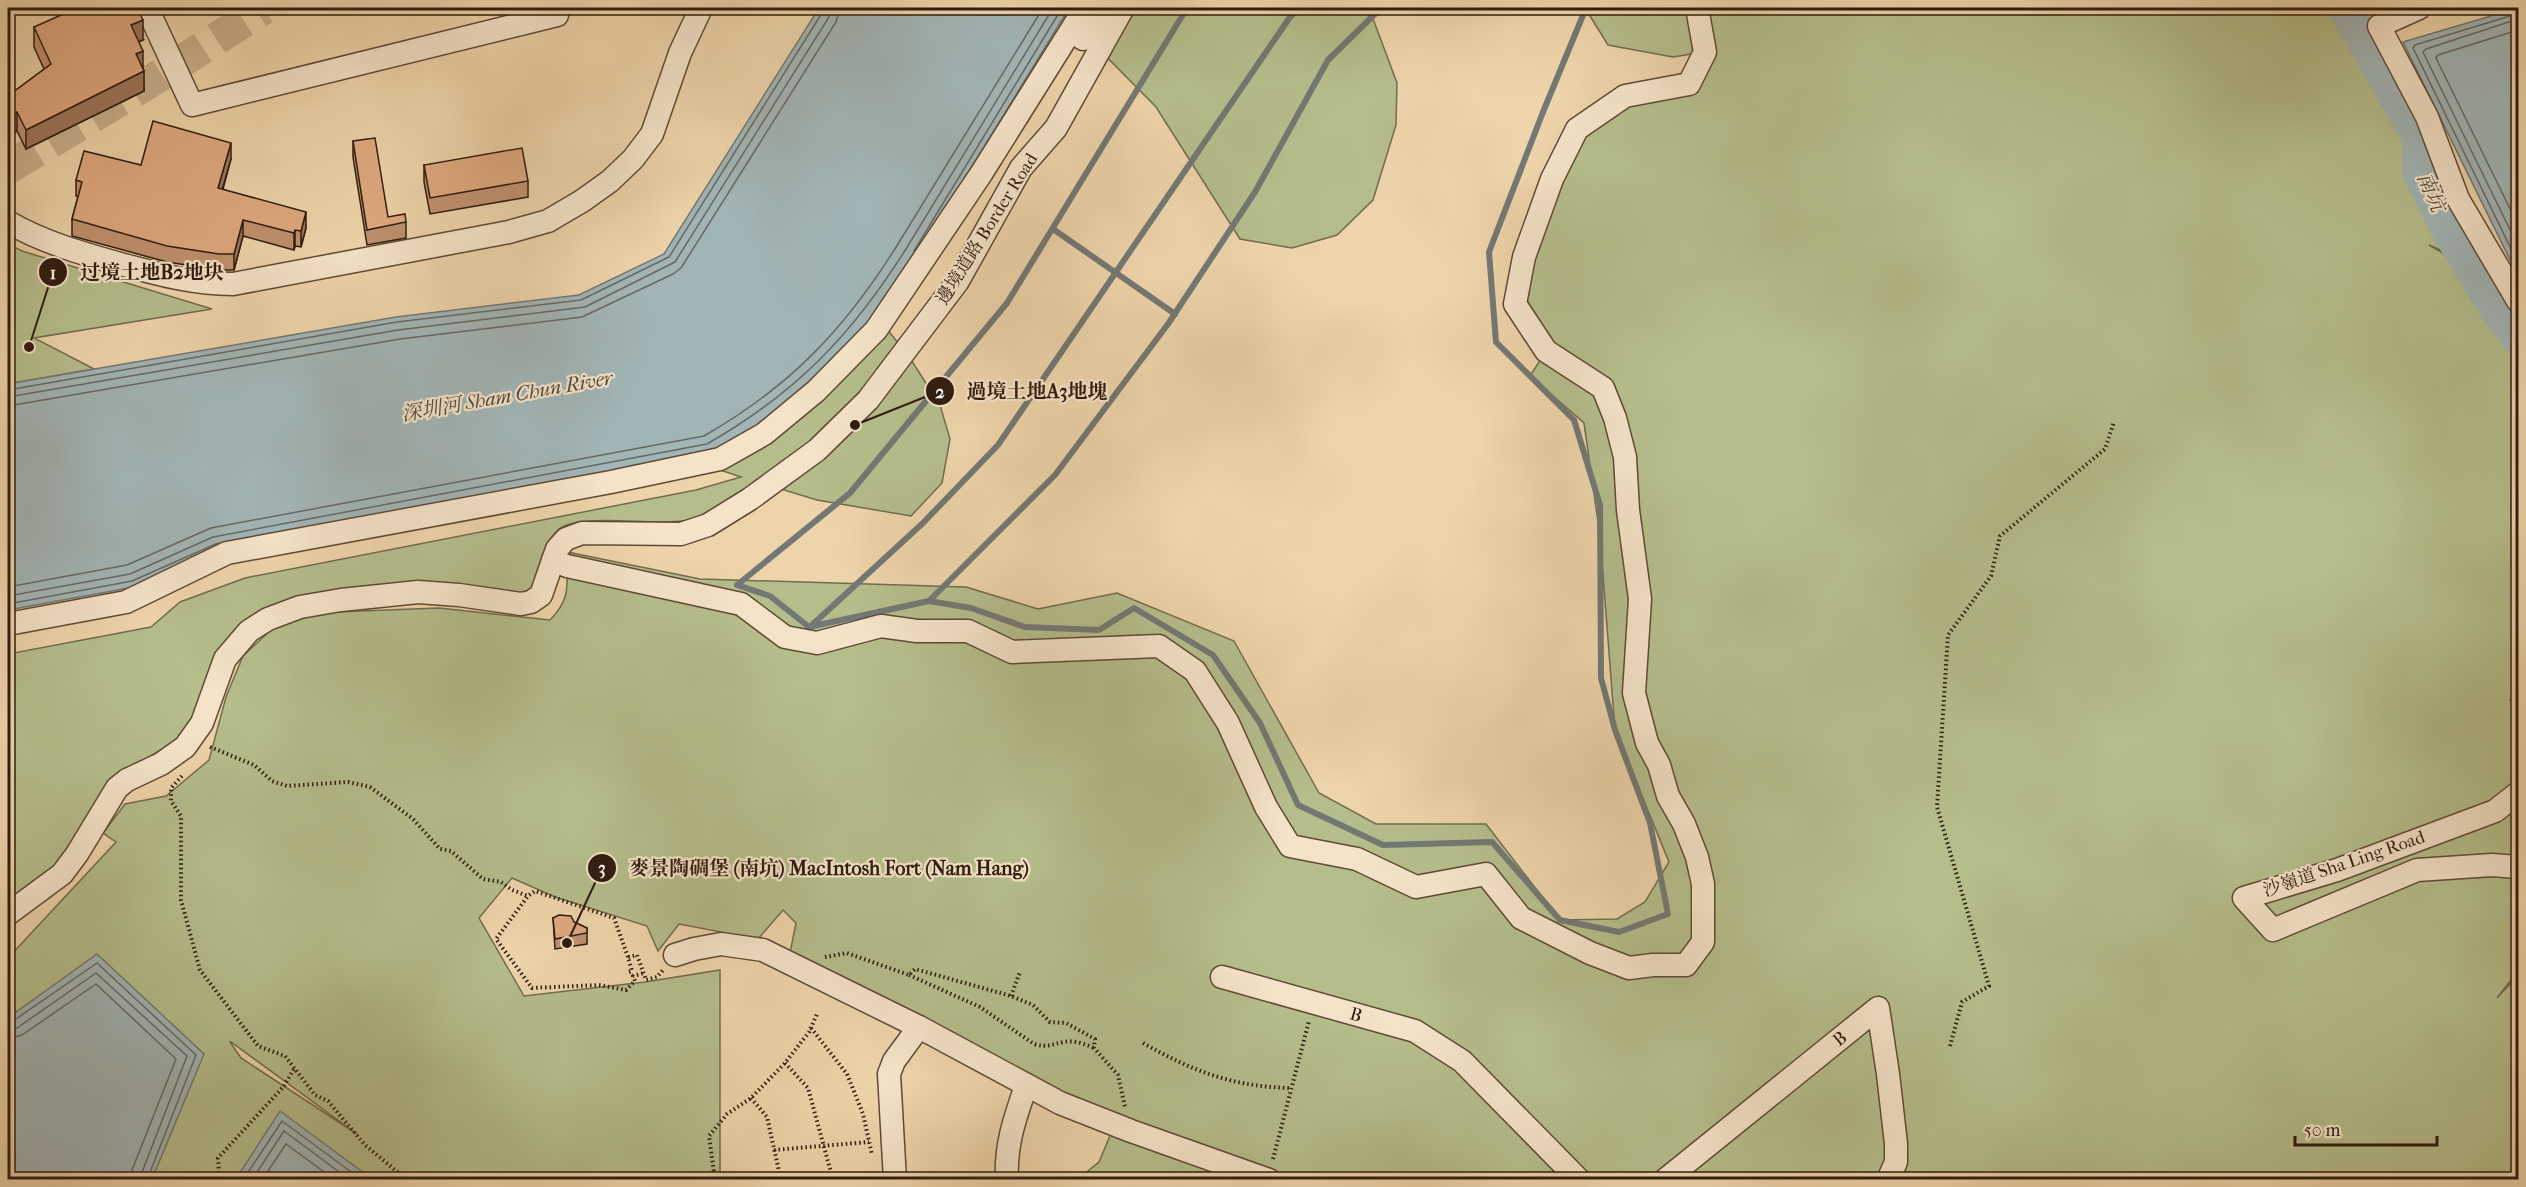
<svg xmlns="http://www.w3.org/2000/svg" width="2526" height="1187" viewBox="0 0 2526 1187" font-family="'IM FELL French Canon','Noto Serif SC',serif">
<style>
.green{fill:#b5bd8b;stroke:#726c4e;stroke-width:1.5;fill-rule:evenodd}
.water{fill:#a1b5b6;stroke:#737874;stroke-width:1.5}
.lines{fill:none;stroke-linecap:round;stroke-linejoin:round}
.shore{stroke:#686863;stroke-width:1.5}
.stream{stroke:#737874;stroke-width:6}
.river{stroke:#a1b5b6;stroke-width:34}
.highway-tunnel{stroke:#c8af8b;stroke-width:33;stroke-dasharray:33 16;stroke-linecap:butt}
.minor-casing{stroke:#5f4a36;stroke-width:25}
.path{stroke:#2f1c10;stroke-width:4;stroke-dasharray:1.5 3;stroke-linecap:butt}
.minor{stroke:#f4e3c8;stroke-width:22}
.wall{fill:#c0916e;stroke:#2f1c10;stroke-width:1.5}
.shaded-wall{fill:#9c765a;stroke:#2f1c10;stroke-width:1.5}
.building{fill:#dfa980;stroke:#2f1c10;stroke-width:1.5}
.labels{text-anchor:middle;dominant-baseline:central;stroke-width:4.5;stroke-linejoin:round;paint-order:stroke}
.street-label{font-size:18px;fill:#2f1c10;stroke:#f4e3c8}
.water-label{font-size:20px;font-style:italic;fill:#514a42;stroke:#f4e3c8}
.leader{fill:none;stroke:#2f1c10;stroke-width:2}
.callout-dot{fill:#2f1c10;stroke:#f4e3c8;stroke-width:2}
.mark-label{font-size:18px;text-anchor:middle;font-weight:bold;fill:#fff}
.callout-label{font-size:20px;text-anchor:middle;font-weight:bold;fill:#2f1c10;stroke:#f4e3c8;stroke-width:4.5;stroke-linejoin:round;paint-order:stroke}
</style>
<rect width="100%" height="100%" fill="#eed4aa"/>
<filter id="stains"><feTurbulence type="fractalNoise" baseFrequency=".00333" numOctaves="4"/><feColorMatrix values="0 0 0 0 .2 0 0 0 0 .09 0 0 0 0 .02 0 0 0 .5 -.17"/></filter>
<radialGradient id="worn" r=".72"><stop offset=".6" stop-color="#630" stop-opacity="0"/><stop offset="1" stop-color="#630" stop-opacity=".3"/></radialGradient>
<g class="green">
<path d="M1069 8H1369L1397 83 1396 125 1373 200 1337 235 1292 248 1240 239 1156 107 1068 18 1063 17Z"/>
<path d="M1585 8H2347L2419 138V172L2467 262 2429 245 2472 270 2518 341V691L2510 700 2518 703V971L2497 998 2518 975V1179H1078L1099 1162 1112 1131 789 958 796 923 783 910 758 939 679 924 658 951 647 926 555 897 512 878 479 918 524 996 645 982 720 970V1179H8V958L116 842 103 833 125 804 166 796 209 760 226 697 243 656 275 626 297 619 335 612 439 608 550 620C573 597 566 582 567 552L700 579 966 587 1038 609 1117 593 1234 641 1319 793 1376 824H1486L1560 920 1617 919 1645 902 1669 862 1615 730 1600 536 1584 423 1530 376 1546 351 1515 304 1577 129 1632 104 1689 84 1704 52 1673 57 1608 45ZM230 1042H231L357 1134 241 1058Z"/>
<path d="M8 244 22 251 212 309 34 338 94 369 8 384Z"/>
<path d="M877 317 908 355 940 405 950 439 942 483 911 516 817 500 758 482C738 495 714 514 690 520 659 527 580 512 559 529 541 544 539 574 529 595L260 614 189 730 178 740 118 775 67 851 50 872 8 903V654L151 627 180 602 245 578 696 490 741 477 693 461Z"/>
</g>
<g class="water">
<path d="M819 8H1069L894 294 809 390 712 457 215 550 134 587 8 610V384L396 317 579 295 664 254Z"/>
<path d="M2518 8V276L2403 42Z"/>
<path d="M97 954 204 1054 152 1179H8V1018Z"/>
<path d="M280 1111 372 1179H236Z"/>
</g>
<g class="lines">
<g class="shore">
<path d="M2515 8 2514 13 2510 16 2415 45 2413 48 2518 263"/>
<path d="M2518 19 2426 49 2423 52 2518 246"/>
<path d="M2518 30 2438 55 2436 58 2518 225"/>
<path d="M914 251 1062 8"/>
<path d="M8 390 397 322 581 300 669 257 822 13 823 8"/>
<path d="M8 397 398 330 585 307 675 262 829 17 831 8"/>
<path d="M8 406 400 339 582 317 673 274 681 268 836 22 840 8"/>
<path d="M8 587 127 565 211 528 704 436C791 386 845 329 898 244L1043 8"/>
<path d="M8 596 130 574 213 537 707 444C796 393 851 336 906 249L1053 8"/>
<path d="M8 604 132 581 218 543"/>
<path d="M8 1022 13 1021 97 963 196 1055 147 1180"/>
<path d="M8 1030 17 1028 96 973 187 1056 139 1180"/>
<path d="M8 1039 22 1035 96 984 176 1059 132 1170 130 1180"/>
<path d="M243 1180 282 1121 362 1180"/>
<path d="M252 1180 284 1131 350 1180"/>
<path d="M262 1180 286 1144 335 1180"/>
</g>
<g class="stream">
<path d="M1187 8 1007 303 850 493 737 585 770 596 809 627 929 601 971 608 1025 627 1099 630 1134 608 1213 655 1260 723 1298 805 1383 845 1492 842 1560 920 1619 932 1668 914 1650 823 1615 730 1601 678 1600 505 1574 420 1496 342 1489 252 1543 112 1586 8"/>
<path d="M1053 229 1175 314"/>
<path d="M929 601 1055 475 1168 324 1255 192 1328 60 1381 8"/>
<path d="M812 625 923 523 998 445 1290 17 1300 8"/>
</g>
<path class="river" d="M2345 8 2419 138V172L2450 233 2494 306 2518 338"/>
<path class="highway-tunnel" d="M8 168 159 76 264 8"/>
<g class="minor-casing">
<g id="minor">
<path d="M147 8 192 105 557 15"/>
<path d="M2419 8 2379 26 2427 117 2458 199 2518 301"/>
<path d="M1083 39 1104 8"/>
<path d="M8 222C44 243 84 254 124 265 161 275 194 284 233 284L509 232 548 221 582 201 610 181 633 159 652 134 680 53 701 8"/>
<path d="M553 560 567 566 741 604 785 637 817 643 881 626 917 631H968L1012 652 1159 646 1195 671 1228 723 1266 807 1290 846 1357 859 1416 887 1486 874 1521 918 1590 953 1629 968 1653 965H1686L1703 942V884L1697 857 1684 824 1668 796 1659 765 1647 743 1634 693 1640 599 1628 510 1625 457 1615 418 1603 388 1546 351 1515 304 1524 257 1552 179 1577 129 1625 96 1689 84 1705 52 1697 8"/>
<path d="M8 624 126 602 227 553 611 482 720 459 764 434 816 391 876 330 981 174 1085 8"/>
<path d="M2518 793 2495 811 2337 870 2244 898 2273 930 2417 870 2492 865 2518 867"/>
<path d="M8 914 62 874 77 854 117 788 127 780 161 764 185 747 202 723 225 659 249 631 268 619 300 607 341 600 418 592 459 595 521 604 531 602 541 595 557 549 566 539 582 533 681 534 708 525 750 499 817 450 868 400 958 281 1021 168 1056 128 1123 8"/>
<path d="M675 955 694 949 721 944 763 950 919 1027 1060 1103 1131 1131 1269 1180"/>
<path d="M1222 977 1415 1031 1462 1061 1579 1180"/>
<path d="M895 1180 889 1074 894 1061 919 1027"/>
<path d="M1007 1180C1005 1145 1015 1118 1026 1086"/>
<path d="M1665 1180 1878 1008 1888 1074 1896 1144V1162L1888 1180"/>
</g>
</g>
<g class="path">
<path d="M210 747 254 765 272 781 287 786 348 782 370 787 413 819 440 849 451 851 483 879 501 882 512 890 528 896"/>
<path d="M182 776 171 788V801L181 816V900L200 970 258 1046 285 1056 315 1095 328 1101 365 1145 407 1180"/>
<path d="M628 957 614 918 535 891 528 896 496 939 532 988 599 985 626 990 635 981 633 976 644 973"/>
<path d="M825 957 847 953 909 975 915 969 1011 996 1033 1005 1050 1022 1066 1023 1095 1039 1094 1048 1118 1075 1125 1107"/>
<path d="M629 972 632 971 628 957 637 955 646 980 657 977 663 970"/>
<path d="M909 975 980 1007 1034 1044C1047 1048 1052 1044 1064 1042 1074 1040 1085 1044 1094 1048"/>
<path d="M1011 996 1020 972"/>
<path d="M811 1028 847 1074 863 1114 872 1155"/>
<path d="M1143 1043C1192 1071 1234 1087 1291 1088"/>
<path d="M1950 1046 1962 1002 1989 986 1937 807 1948 635 1991 576 2000 536 2105 449 2114 422"/>
<path d="M785 1063 808 1088 833 1180"/>
<path d="M751 1098 767 1117 781 1180"/>
<path d="M774 1150 869 1142"/>
<path d="M1273 1159 1309 1021"/>
<path d="M214 1180 219 1174 218 1158 284 1086 295 1067"/>
<path d="M715 1180 709 1136 727 1114 751 1098 785 1063 809 1032 817 1014"/>
</g>
<use href="#minor" class="minor"/>
</g>
<g class="wall">
<path d="M34 27 143 40 139 42 143 69 144 91 26 149 17 131 9 135 8 130V96L44 69 34 47Z"/>
<path d="M353 141 388 217 406 222V238L367 245 353 157Z"/>
<path d="M231 159 223 189 306 228 301 247 295 246 294 250 243 236 234 270H219L167 262 72 236V219L78 197 76 196V180Z"/>
<path d="M424 165 528 181V197L430 214 424 182Z"/>
<path d="M553 918 574 922 587 928V944L555 949Z"/>
</g>
<g class="shaded-wall">
<path d="M143 20V40L131 45V25Z"/>
<path d="M143 51V71L136 54Z"/>
<path d="M144 71V91L26 149V130Z"/>
<path d="M17 112V131L9 135V115Z"/>
<path d="M231 143V159L218 204V188Z"/>
<path d="M306 212V228L301 247V231Z"/>
<path d="M243 220V236L234 270V254Z"/>
<path d="M295 230V246L294 250V233Z"/>
</g>
<g class="building">
<path d="M77 8H137L143 20 131 25 143 51 136 54 144 71 26 130 17 112 9 115 8 110V96L51 64 34 27Z"/>
<path d="M153 121 231 143 218 188 306 212 301 231 295 230 294 233 243 220 234 254H219L167 246 72 219 82 182 76 180 84 151 141 165Z"/>
<path d="M375 138 388 217 405 214 406 222 367 230 353 141Z"/>
<path d="M522 148 528 181 430 198 424 165Z"/>
<path d="M559 915 571 916 574 922 587 928V933L555 939 553 918Z"/>
</g>
<g class="labels">
<g class="street-label">
<text transform="translate(987 229) rotate(-58)">邊境道路 Border Road</text>
<text transform="translate(2344 864) rotate(-19)">沙嶺道 Sha Ling Road</text>
<text transform="translate(1356 1015) rotate(16)">B</text>
<text transform="translate(1840 1039) rotate(-39)">B</text>
</g>
<g class="water-label">
<text transform="translate(2431 192) rotate(66)">南坑</text>
<text transform="translate(507 396) rotate(-10)">深圳河 Sham Chun River</text>
</g>
</g>
<path class="leader" d="M29 347L53 272M855 425L940 391M567 943L602 868"/>
<g class="callout-dot">
<circle cx="29" cy="347" r="6"/>
<circle cx="855" cy="425" r="6"/>
<circle cx="567" cy="943" r="6"/>
<circle cx="53" cy="272" r="15"/>
<circle cx="940" cy="391" r="15"/>
<circle cx="602" cy="868" r="15"/>
</g>
<g class="mark-label">
<text x="53" y="279">1</text>
<text x="940" y="398">2</text>
<text x="602" y="874">3</text>
</g>
<g class="callout-label">
<text x="152" y="279">过境土地B2地块</text>
<text x="1037" y="398">過境土地A3地塊</text>
<text x="829" y="875">麥景陶碉堡 (南坑) MacIntosh Fort (Nam Hang)</text>
</g>
<rect width="2526" height="1187" fill="none" stroke="#eed4aa" stroke-width="30"/>
<rect x="9" y="9" width="2508" height="1169" fill="none" stroke="#2f1c10" stroke-width="3"/>
<rect x="15" y="15" width="2496" height="1157" fill="none" stroke="#2f1c10" stroke-width="1.5"/>
<path d="M2295 1136v9h142v-9" fill="none" stroke="#2f1c10" stroke-width="3"/>
<text x="2304" y="1136" font-size="18" fill="#2f1c10" stroke="#f4e3c8" stroke-width="4.5" paint-order="stroke">50 m</text>
<rect width="100%" height="100%" filter="url(#stains)"/>
<rect width="100%" height="100%" fill="url(#worn)"/>
</svg>
